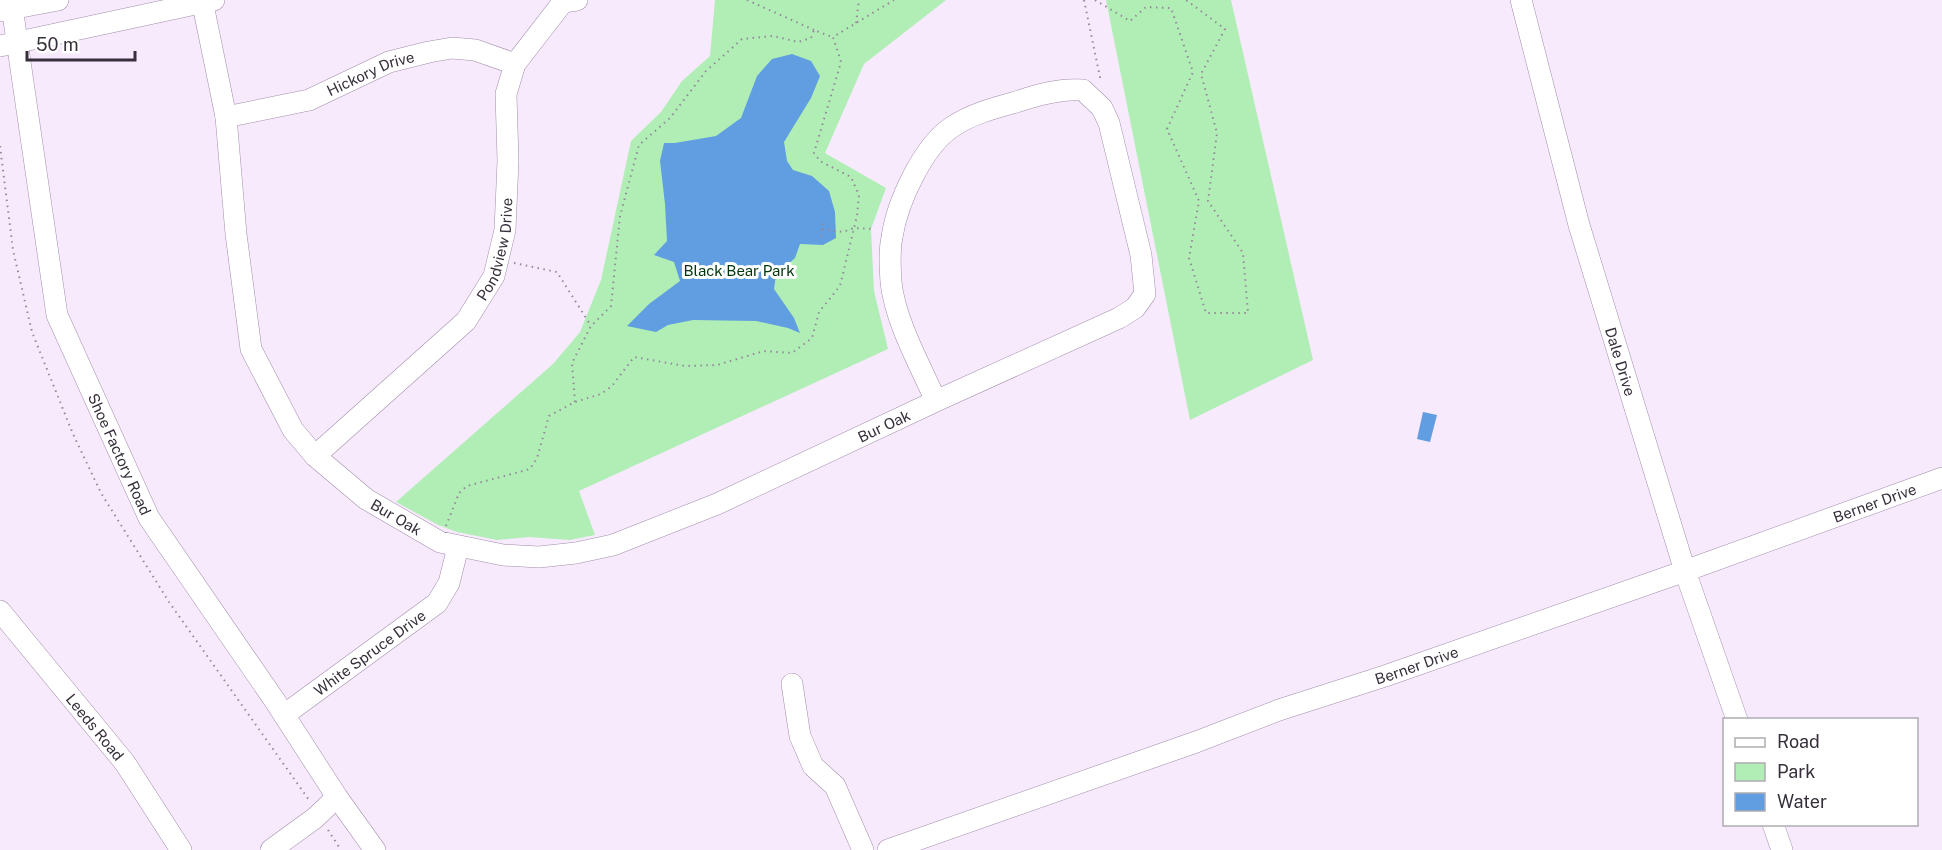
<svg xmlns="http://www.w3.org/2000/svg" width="1942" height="850" viewBox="0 0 1942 850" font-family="'Public Sans',sans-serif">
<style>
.green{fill:#b1eeb6}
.water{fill:#609de1}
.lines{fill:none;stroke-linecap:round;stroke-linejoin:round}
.minor-casing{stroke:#a18eab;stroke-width:22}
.path{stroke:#948999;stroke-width:2;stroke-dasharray:1.5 4.5;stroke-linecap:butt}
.minor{stroke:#fff;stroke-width:21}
.labels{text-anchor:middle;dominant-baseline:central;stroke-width:6;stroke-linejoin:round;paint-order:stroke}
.street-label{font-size:15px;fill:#372f3b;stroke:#fff}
.park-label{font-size:15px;fill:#00370d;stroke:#fff}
</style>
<rect width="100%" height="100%" fill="#f7eafd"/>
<g class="green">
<path d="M715 0H946L864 64 825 153 886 188 871 229 874 291 888 349 579 491 595 535 570 540 529 537 497 540 457 532 438 525 396 502 553 364 580 332 601 280 631 141 661 112 682 81 710 56Z"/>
<path d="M1106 0H1231L1313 360 1190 420Z"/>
</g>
<g class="water">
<path d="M792 54 811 61 820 76 811 98 784 142 787 161 793 170 812 176 829 191 835 212 836 238 823 245 800 244 795 258 776 275 774 289 794 318 800 333 788 328 756 321 693 320 668 325 656 332 627 326 649 304 680 281 674 262 654 255 667 241 665 204 660 161 664 143H675L716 136 741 118 757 76 772 59Z"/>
<path d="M1423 412 1437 415 1430 442 1417 439Z"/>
</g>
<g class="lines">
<g class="minor-casing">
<g id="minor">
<path id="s1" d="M11 0 57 315 149 518 275 701 337 797 375 850"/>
<path id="s2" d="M202 0 226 117 236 234 251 349 293 430 315 456 366 499 440 542 503 555 539 557 576 553 613 545 717 504 936 401 1119 318 1135 308 1145 294 1141 255 1109 123 1102 108 1083 90C1061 88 1037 95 1016 102 994 108 971 114 952 127 923 146 897 203 892 237 889 252 890 267 891 282 895 321 920 365 936 401"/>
<path id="s3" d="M1521 0 1579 225 1685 571 1737 720"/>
<path d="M0 11 58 0"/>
<path d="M0 46 214 0"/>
<path id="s4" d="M226 117 309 100 389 62 429 52 452 48 475 50 515 64"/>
<path id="s5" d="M315 456 466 321 494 276 505 230 508 161 506 94 515 64 563 2 577 0"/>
<path id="s6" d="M0 611 125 763 181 850"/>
<path d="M792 684 800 736 813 766 835 786 863 850"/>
<path id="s7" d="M284 715 437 603 449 583 458 547"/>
<path d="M1773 824 1782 850"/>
<path d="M271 850 315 818 337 797"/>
<path id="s8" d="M888 850 1196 742 1279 710 1385 676 1685 571 1942 478"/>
</g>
</g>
<g class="path">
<path d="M747 0 814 30"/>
<path d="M1084 0 1101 82"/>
<path d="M1095 0 1130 21 1146 7 1171 8 1193 72 1167 129 1199 201 1189 258 1206 313H1248L1243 253 1208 201 1217 133 1201 74 1225 29 1186 0"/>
<path d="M856 23 859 0"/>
<path d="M0 146 13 250 32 332 73 434 101 493 169 602 309 800"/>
<path d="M822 229 843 232 854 228 875 229"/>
<path d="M821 237 823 221"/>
<path d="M514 263 557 272 591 326"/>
<path d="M575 402 572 363 591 326 611 306 620 216 639 145 670 118 706 71 742 39 773 36 798 42 811 38 814 30 832 37"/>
<path d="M446 526 459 493 467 486 530 469 537 458 549 416 575 402 601 394 612 386 634 357 685 366 717 365 764 351 792 353 812 338 819 312 840 286 857 216 859 195 851 177 820 161 814 153 841 62 833 37 894 0"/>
<path d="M328 830 341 850"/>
</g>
<use href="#minor" class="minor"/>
</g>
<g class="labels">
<g class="street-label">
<text stroke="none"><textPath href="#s4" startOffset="152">Hickory Drive</textPath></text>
<text stroke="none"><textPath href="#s5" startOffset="282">Pondview Drive</textPath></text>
<text stroke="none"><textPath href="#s3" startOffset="375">Dale Drive</textPath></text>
<text stroke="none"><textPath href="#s2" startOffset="1102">Bur Oak</textPath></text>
<text stroke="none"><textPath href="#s1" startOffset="471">Shoe Factory Road</textPath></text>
<text stroke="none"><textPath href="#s8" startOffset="1046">Berner Drive</textPath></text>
<text stroke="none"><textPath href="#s2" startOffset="580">Bur Oak</textPath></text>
<text stroke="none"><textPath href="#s7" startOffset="106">White Spruce Drive</textPath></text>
<text stroke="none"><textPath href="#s8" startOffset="560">Berner Drive</textPath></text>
<text stroke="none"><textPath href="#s6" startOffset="150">Leeds Road</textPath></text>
</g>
<g class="park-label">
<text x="739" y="270">Black Bear Park</text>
</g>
</g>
<rect x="1723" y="718" width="195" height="108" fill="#ffffff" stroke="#afacb1" stroke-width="1.5"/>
<rect x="1735" y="738" width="30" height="9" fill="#ffffff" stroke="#afacb1" stroke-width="1.5"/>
<text x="1777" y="748" font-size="18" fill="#372f3b">Road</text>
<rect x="1735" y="763" width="30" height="18" fill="#b1eeb6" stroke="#afacb1" stroke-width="1.5"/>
<text x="1777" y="778" font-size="18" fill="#372f3b">Park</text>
<rect x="1735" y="793" width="30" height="18" fill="#609de1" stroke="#afacb1" stroke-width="1.5"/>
<text x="1777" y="808" font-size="18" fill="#372f3b">Water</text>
<path d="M27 51v9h108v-9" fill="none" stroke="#372f3b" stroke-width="3"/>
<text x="36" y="51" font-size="18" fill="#372f3b" stroke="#ffffff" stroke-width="4.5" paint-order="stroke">50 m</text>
</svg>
